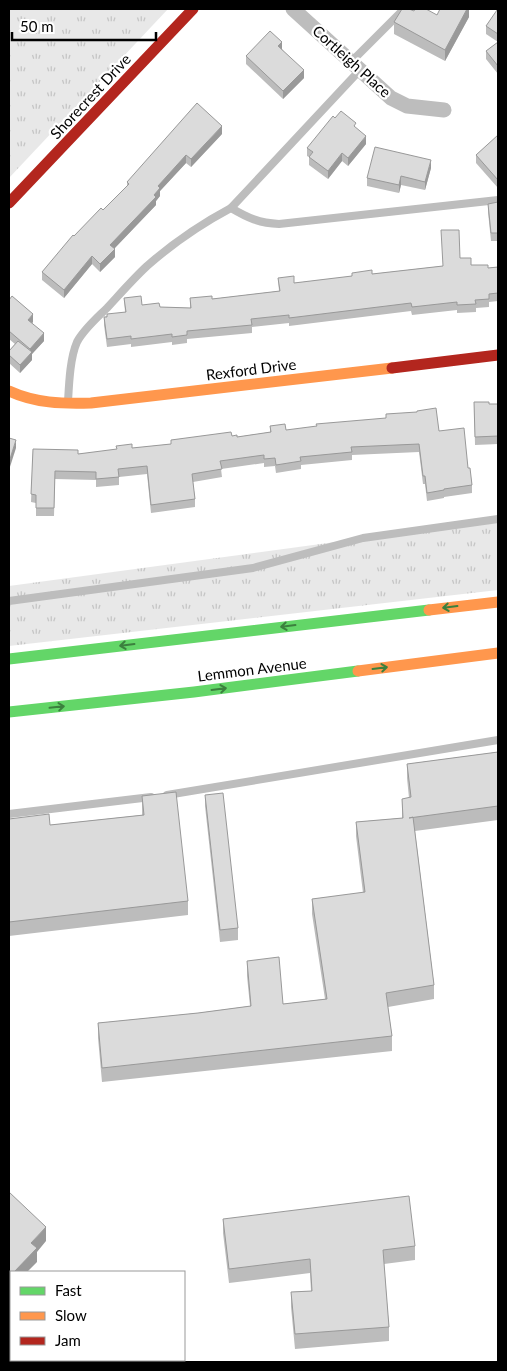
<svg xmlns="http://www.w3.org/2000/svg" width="507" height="1371" viewBox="0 0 507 1371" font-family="Lato,sans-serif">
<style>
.grass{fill:url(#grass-tufts)}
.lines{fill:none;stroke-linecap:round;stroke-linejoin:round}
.lane{stroke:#bdbdbd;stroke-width:8}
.street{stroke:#bdbdbd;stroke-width:15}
.fast{stroke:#63d668;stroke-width:11}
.slow{stroke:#ff974d;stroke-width:11}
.jam{stroke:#b3261e;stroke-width:11}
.wall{fill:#bcbcbc}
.shaded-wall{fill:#999}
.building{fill:#dbdbdb;stroke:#999}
.oneway{stroke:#3b803e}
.labels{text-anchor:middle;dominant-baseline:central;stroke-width:4.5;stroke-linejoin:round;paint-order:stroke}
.street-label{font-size:15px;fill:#000;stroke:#fff}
</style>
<defs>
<pattern id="grass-tufts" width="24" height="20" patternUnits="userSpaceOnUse" patternTransform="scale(1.25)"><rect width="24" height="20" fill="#e8e8e8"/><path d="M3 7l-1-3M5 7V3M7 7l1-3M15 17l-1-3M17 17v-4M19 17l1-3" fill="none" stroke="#c5c5c5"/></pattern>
</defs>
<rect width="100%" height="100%" fill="#fff"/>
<g class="grass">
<path d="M9 9H168L9 178Z"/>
<path d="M498 520V590L9 646V586Z"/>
</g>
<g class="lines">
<g class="lane">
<path d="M351 62 404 9"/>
<path d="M231 208 360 70"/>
<path d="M68 402C69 384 70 358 77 342 84 329 97 318 107 308 120 294 133 279 147 266 172 244 201 224 231 208 248 218 259 223 279 224L498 200"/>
<path d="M9 601 253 568 363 538 498 519"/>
<path d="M167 795 498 740"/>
<path d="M9 814 151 797"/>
</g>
<path class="street" d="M293 9 391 98 407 106 444 110"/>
<g class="fast">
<path d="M9 659 429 610"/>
<path d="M9 712 194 692 358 671"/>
</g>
<g class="slow">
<path d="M9 391C35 403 62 404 91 403L392 368"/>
<path d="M429 610 498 602"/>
<path d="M358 671 498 653"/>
</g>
<g class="jam">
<path d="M9 203 193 9"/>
<path d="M392 368 498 355"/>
</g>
</g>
<g class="wall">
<path d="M467 9H469V17L445 61 394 34V22L414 11 437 15Z"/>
<path d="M498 11V74L486 59V51L498 42 486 34V26Z"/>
<path d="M282 49 304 78 283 99 246 64V56Z"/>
<path d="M335 118 356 128 366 144 348 166 342 161 328 179 309 165V157L307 156V148Z"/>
<path d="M498 130V188L476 163V155L497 137V132Z"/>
<path d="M222 134 191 167 186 163 160 191V196L156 201V205L114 249 115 257 100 272 92 264 64 298 42 280V272L74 236 103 210 127 187V182Z"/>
<path d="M431 168 425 190 401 185 399 193 367 186V178Z"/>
<path d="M498 202V241H491L488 212V204Z"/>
<path d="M460 258 471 265 488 268 498 267V301L489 302V307L476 308V312L457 313V310L412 315 411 311 289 326V323L252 327V333L187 339V343L172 345V342L131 347V344L107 347 104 325V317L125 312 124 298 142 305 160 307 190 308V298L212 299 279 291 278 278 294 283 442 266Z"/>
<path d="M9 300 33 322 32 323 44 341 32 354V360L20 373 9 363V351L15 344 9 339Z"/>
<path d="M474 402 489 404H498V444L475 445Z"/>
<path d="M270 426 286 430 439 431 468 468 472 485V493L444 497V498L427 501 425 484H423L419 452 352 455V460L301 465V469L276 473 275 466 264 467V463L221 469 222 477 193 482 195 499V507L151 513 147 474 119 477V485L96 487V480L55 479 54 516H36V503L31 502 33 449 78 454 171 444V440L232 436 237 437 270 432Z"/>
<path d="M498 752V820L415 831 434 985V999L388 1007 392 1036V1051L102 1082 98 1038V1023L198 1013 250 1006 247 976V961L283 1004 325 999 312 914V899L363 893 356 836V822L402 818V799L409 798 407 778V764Z"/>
<path d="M205 795 238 928V940L220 942 205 806Z"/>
<path d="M142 796 188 901V915L9 936V819L50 825 142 815Z"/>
<path d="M223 1219 415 1246V1260L384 1264 389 1327V1341L295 1349 291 1307V1292L311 1291 310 1273 229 1283 223 1233Z"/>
</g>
<g class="shaded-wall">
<path d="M467 9H469V17L445 61V50Z"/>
<path d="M282 42V50L278 46Z"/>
<path d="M304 70V78L283 99V91Z"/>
<path d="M222 126V134L191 167V159Z"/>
<path d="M366 136V144L348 166V158Z"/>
<path d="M342 153V161L328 179V171Z"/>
<path d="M186 155V163L160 191V196L156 201V205L110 253V245L154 195 158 186Z"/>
<path d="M431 160V168L425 190V182Z"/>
<path d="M401 176V185L399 193V185Z"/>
<path d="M115 249V257L100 272V264Z"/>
<path d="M92 256V264L64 298V290Z"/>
<path d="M33 314V322L28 328V320Z"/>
<path d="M44 333V341L32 354V360L20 373V365L30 354V349Z"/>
<path d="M16 440V448L9 470V462Z"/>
<path d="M46 1227V1241L37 1252V1262L27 1272H14L31 1243Z"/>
<path d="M11 1275V1288L9 1291V1277Z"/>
</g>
<g class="building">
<path d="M402 9H409L414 11 415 9H426L437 15 440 9H467L445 50 394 22Z"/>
<path d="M497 10 498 11V34L486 26Z"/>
<path d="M270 31 282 42 278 46 304 70 283 91 246 56Z"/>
<path d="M498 42V66L486 51Z"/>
<path d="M197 103 222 126 191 159 186 155 158 186 160 188 154 195 156 197 110 245 115 249 100 264 92 256 64 290 42 272 73 235 74 236 101 208 103 210 129 184 127 182Z"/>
<path d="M341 111 356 123 354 126 366 136 348 158 342 153 328 171 309 157 313 152 307 148 333 116 335 118Z"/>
<path d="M498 135V180L476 155Z"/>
<path d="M375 147 431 160 425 182 401 176 399 185 367 178Z"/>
<path d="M498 202V233H491L488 204Z"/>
<path d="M441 230H459L460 258H471V265H488V268L498 267V293L489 294V299L475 300 476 304 457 305V302L412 307 411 303 289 318V315L251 319 252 325 187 331V335L172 337V334L131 339V336L107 339 104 317H107V314L126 312 124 298 141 296 142 305 159 303 160 307 191 308 190 298 212 296V299L280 291 278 278 294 276V283L352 276V273L372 270V274L443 266Z"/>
<path d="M12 296 33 314 28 320 44 333 30 349 9 331V300Z"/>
<path d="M18 341 32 352 20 365 9 355V351Z"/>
<path d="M474 402H489V404H498V436L475 437Z"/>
<path d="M436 408 439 431 464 428 468 468H470L472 485 444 489V490L427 493 425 476H423L419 444 351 447 352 452 300 457 301 461 276 465 275 458 264 459V455L220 461 222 469 192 474 195 499 151 505 147 466 118 469 119 477 96 479V472L55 471 54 508H36V495L31 494 33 449 78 450V454L117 449 116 446 132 444V448L171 444V440L231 432 232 436 237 435V437L271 432 270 426 285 424 286 430 317 426 316 424 386 418V414L417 412V411Z"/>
<path d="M9 438 16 440 9 462Z"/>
<path d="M498 752V806L409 818 413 817 434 985 386 993 392 1036 102 1068 98 1023 198 1013 251 1006 247 961 279 957 283 1004 327 999 312 899 365 892 356 822 403 818 402 799 411 797 407 764Z"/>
<path d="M176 792 188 901 9 922V819L49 814 50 825 144 815 142 796Z"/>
<path d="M223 793 238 928 220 930 205 795Z"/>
<path d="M9 1192 46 1227 31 1243 37 1248 14 1272H11V1275L9 1277Z"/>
<path d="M409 1196 415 1246 383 1250 389 1327 295 1334 291 1292 312 1291 310 1259 229 1269 223 1219Z"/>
</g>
<defs><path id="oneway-shaft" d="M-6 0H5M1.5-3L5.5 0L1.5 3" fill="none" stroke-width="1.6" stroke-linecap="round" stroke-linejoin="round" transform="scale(1.25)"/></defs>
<g class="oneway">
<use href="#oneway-shaft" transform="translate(450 607) rotate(173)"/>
<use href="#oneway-shaft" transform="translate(288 626) rotate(173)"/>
<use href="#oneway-shaft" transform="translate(127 645) rotate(173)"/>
<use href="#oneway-shaft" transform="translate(380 668) rotate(-7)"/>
<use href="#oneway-shaft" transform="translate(219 689) rotate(-7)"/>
<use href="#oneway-shaft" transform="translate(57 707) rotate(-6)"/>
</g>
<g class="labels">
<g class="street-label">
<text transform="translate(352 61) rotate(42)">Cortleigh Place</text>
<text transform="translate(90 96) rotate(-47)">Shorecrest Drive</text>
<text transform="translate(251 369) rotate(-7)">Rexford Drive</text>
<text transform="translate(252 669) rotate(-7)">Lemmon Avenue</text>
</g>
</g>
<rect width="507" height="1371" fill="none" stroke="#000000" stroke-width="20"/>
<rect x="10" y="1271" width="175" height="90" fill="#ffffff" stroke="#999999"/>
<rect x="20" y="1287" width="25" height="8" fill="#63d668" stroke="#999999"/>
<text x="55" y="1296" font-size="15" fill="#000000">Fast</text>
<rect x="20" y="1312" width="25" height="8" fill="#ff974d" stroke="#999999"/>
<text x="55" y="1321" font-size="15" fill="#000000">Slow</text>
<rect x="20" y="1337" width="25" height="8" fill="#b3261e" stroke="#999999"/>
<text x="55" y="1346" font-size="15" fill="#000000">Jam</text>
<path d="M12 32v8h144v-8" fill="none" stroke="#000000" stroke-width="2.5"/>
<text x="20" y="32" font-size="15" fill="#000000" stroke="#ffffff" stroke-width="4" paint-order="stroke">50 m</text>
</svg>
